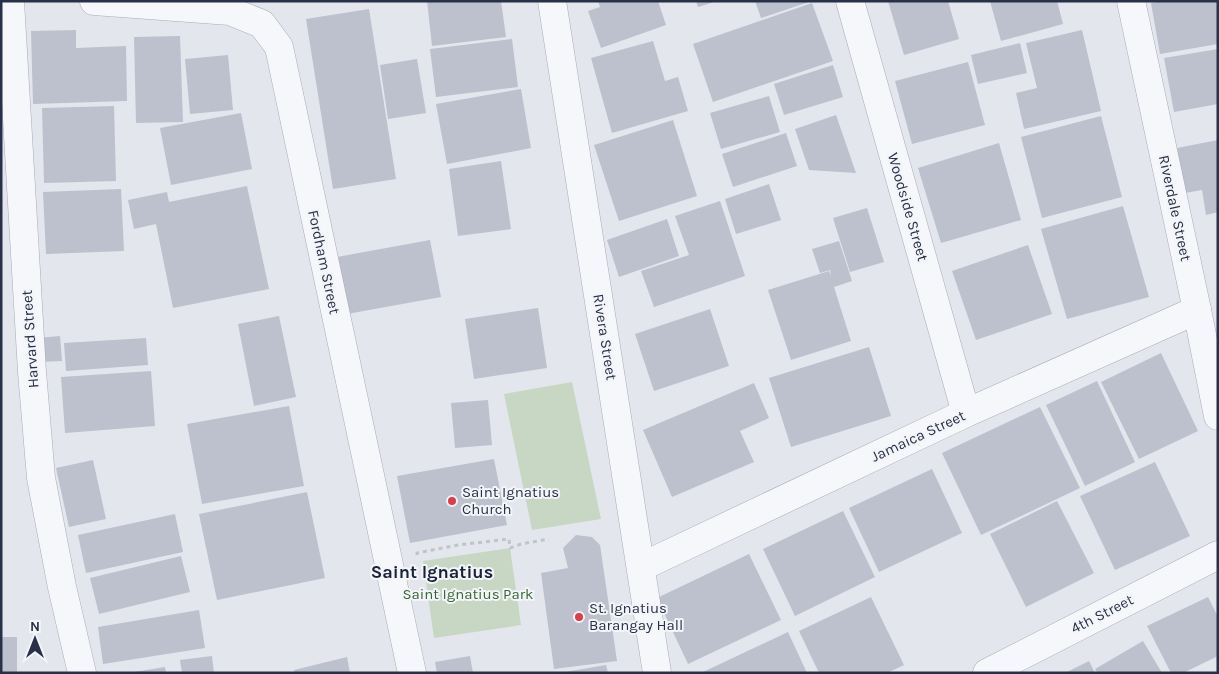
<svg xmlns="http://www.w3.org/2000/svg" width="1219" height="674" viewBox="0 0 1219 674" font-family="Karla,sans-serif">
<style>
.green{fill:#c7d7c3}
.building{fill:#bcc1cd}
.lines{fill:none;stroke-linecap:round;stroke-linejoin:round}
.minor-casing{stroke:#a7acb8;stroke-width:29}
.path{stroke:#c0c4cb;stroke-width:3;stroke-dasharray:4 4;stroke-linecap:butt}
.minor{stroke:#f6f7fa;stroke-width:28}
.poi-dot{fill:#de3c46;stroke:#f3f5f9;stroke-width:2}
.labels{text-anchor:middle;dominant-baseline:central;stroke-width:4;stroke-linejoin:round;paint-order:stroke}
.street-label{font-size:15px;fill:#283147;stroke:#f3f5f9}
.poi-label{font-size:15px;fill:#283147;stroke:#f3f5f9;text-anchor:start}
.park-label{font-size:15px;fill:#396534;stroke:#f3f5f9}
.quarter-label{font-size:18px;font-weight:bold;fill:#1b2238;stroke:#f3f5f9}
</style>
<rect width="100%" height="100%" fill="#e3e6ed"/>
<g class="green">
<path d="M572 382 601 519 532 530 504 394Z"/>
<path d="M510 548 521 625 434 638 423 561Z"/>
</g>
<g class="building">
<path d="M427 1H501L506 37 432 46Z"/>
<path d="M598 1H658L666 25 601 48 588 11 600 7Z"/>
<path d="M696 1H714V2L698 7Z"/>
<path d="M755 1H809V2L761 18Z"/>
<path d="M888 1H948L959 39 904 55Z"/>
<path d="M990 1H1057L1063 24 1001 41Z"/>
<path d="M1162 1H1218V44L1160 54 1151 3Z"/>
<path d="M812 3 833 61 713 102 693 44Z"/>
<path d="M369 9 396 179 333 189 306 19Z"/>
<path d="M76 30V48L126 46 127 101 33 104 31 31Z"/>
<path d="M1082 30 1101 111 1024 129 1016 93 1037 88 1026 43Z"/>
<path d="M180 36 183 122 136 123 134 37Z"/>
<path d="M512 39 518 87 436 97 430 49Z"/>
<path d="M653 41 665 81 678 77 688 111 612 133 591 58Z"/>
<path d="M1020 43 1027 73 978 84 971 55Z"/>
<path d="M1218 49V104L1174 112 1164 58Z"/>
<path d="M228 55 233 110 190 114 185 59Z"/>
<path d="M417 59 426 113 388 119 380 65Z"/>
<path d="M968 62 985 125 912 144 895 81Z"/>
<path d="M833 65 843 97 784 115 774 84Z"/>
<path d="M521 89 531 148 447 164 436 104Z"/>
<path d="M769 96 780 132 721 149 710 113Z"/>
<path d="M114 106 116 181 44 183 42 108Z"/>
<path d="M241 113 252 169 171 185 160 128Z"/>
<path d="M836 115 856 173 809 170 795 129Z"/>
<path d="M1101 116 1122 197 1042 218 1021 137Z"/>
<path d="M673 120 697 196 619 221 594 145Z"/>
<path d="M786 133 797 166 733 187 722 154Z"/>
<path d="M1218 140V212L1206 215 1202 190 1185 193 1177 148Z"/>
<path d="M999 143 1021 220 941 243 918 168Z"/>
<path d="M501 161 511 229 458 236 449 169Z"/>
<path d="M769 184 781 220 736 234 725 199Z"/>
<path d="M247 186 269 289 173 308 156 224 134 229 128 200 167 192 169 202Z"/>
<path d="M121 189 124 251 46 254 43 192Z"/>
<path d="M720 201 745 276 654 307 641 271 689 255 675 216Z"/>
<path d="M1123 206 1149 297 1067 319 1041 229Z"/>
<path d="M867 208 884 262 850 272 833 218Z"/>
<path d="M667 219 679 256 619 277 607 240Z"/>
<path d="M430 240 441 297 347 314 337 257Z"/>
<path d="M839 241 852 281 834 287 851 341 791 360 768 290 829 271 831 276 830 270 820 273 812 249Z"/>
<path d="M1028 245 1052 314 976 340 952 271Z"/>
<path d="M538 308 547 368 474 379 465 319Z"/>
<path d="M710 309 729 366 654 391 635 334Z"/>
<path d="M279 316 296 397 254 406 238 324Z"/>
<path d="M60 336 62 361 40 362 38 338Z"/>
<path d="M146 338 148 365 66 371 64 343Z"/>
<path d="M869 347 891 416 791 447 769 378Z"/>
<path d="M1161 353 1198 431 1139 459 1101 382Z"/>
<path d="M151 371 155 426 65 433 61 377Z"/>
<path d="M1097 381 1135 462 1085 486 1046 405Z"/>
<path d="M754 383 769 418 740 431 754 462 672 497 643 430Z"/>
<path d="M488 400 492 445 455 448 451 403Z"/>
<path d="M289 406 304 486 202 504 187 424Z"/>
<path d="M1040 407 1080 488 981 535 942 453Z"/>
<path d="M494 459 507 525 410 543 397 476Z"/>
<path d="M93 460 106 519 69 527 56 468Z"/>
<path d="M1155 462 1190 536 1115 570 1080 496Z"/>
<path d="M932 469 962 533 879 572 849 508Z"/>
<path d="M307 492 325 578 217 600 199 514Z"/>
<path d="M1057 501 1094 573 1026 607 990 534Z"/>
<path d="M843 511 875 577 795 616 763 549Z"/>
<path d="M175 514 183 552 86 573 78 535Z"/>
<path d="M576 535 592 537 600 545 617 661 554 669 541 573 568 568 563 548Z"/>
<path d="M749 554 781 620 688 664 657 598Z"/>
<path d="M181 556 190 592 99 614 90 578Z"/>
<path d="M871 597 904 665 887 673H819L799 631Z"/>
<path d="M1208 597 1218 617V656L1183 673H1171L1147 626Z"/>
<path d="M199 610 205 648 103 664 98 627Z"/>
<path d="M788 632 807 673H701Z"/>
<rect x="1" y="637" width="16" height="36"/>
<path d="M1143 641 1162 673H1098L1095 669Z"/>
<path d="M212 656 214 673H182L180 660Z"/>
<path d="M470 656 473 673H437L435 662Z"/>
<path d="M347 657 350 673H295L294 670Z"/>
<path d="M1089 661 1095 673H1065Z"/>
<path d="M606 665 608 673H565V672Z"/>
<path d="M165 667 166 673H134V672Z"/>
</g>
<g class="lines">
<g class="minor-casing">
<g id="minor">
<path d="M10 1 32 372 41 478 62 587 82 673"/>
<path d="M94 1 230 11 262 24 279 47 412 673"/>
<path d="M552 1 657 673"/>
<path d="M850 1 966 413"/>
<path d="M1131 1 1197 310 1218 416"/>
<path d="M641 567 966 413 1197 310"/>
<path d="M987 673 1218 555"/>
</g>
</g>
<path class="path" d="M417 555V553L458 545 509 539 510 548 521 544 549 539"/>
<use href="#minor" class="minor"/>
</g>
<g class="poi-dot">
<circle cx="452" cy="501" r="5"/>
<circle cx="579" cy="617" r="5"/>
</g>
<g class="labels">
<g class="street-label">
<text transform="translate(908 207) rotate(74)">Woodside Street</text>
<text transform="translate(1175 208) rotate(78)">Riverdale Street</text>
<text transform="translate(324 262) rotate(78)">Fordham Street</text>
<text transform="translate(605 337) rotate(81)">Rivera Street</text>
<text transform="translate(30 339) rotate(-94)">Harvard Street</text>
<text transform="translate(918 436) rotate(-25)">Jamaica Street</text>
<text transform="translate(1102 614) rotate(-27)">4th Street</text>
</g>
<g class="poi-label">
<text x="462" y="492">Saint Ignatius<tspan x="462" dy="17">Church</tspan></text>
<text x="589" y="608">St. Ignatius<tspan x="589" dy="17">Barangay Hall</tspan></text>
</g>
<g class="park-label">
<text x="468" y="594">Saint Ignatius Park</text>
</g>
<g class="quarter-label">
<text x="432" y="572">Saint Ignatius</text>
</g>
</g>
<rect width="1219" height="674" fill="none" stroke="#283147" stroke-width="5"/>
<g transform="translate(35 639)" stroke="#f3f5f9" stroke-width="4" paint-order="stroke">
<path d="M0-4L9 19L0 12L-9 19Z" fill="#283147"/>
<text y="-8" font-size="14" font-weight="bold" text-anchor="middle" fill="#283147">N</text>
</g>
</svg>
